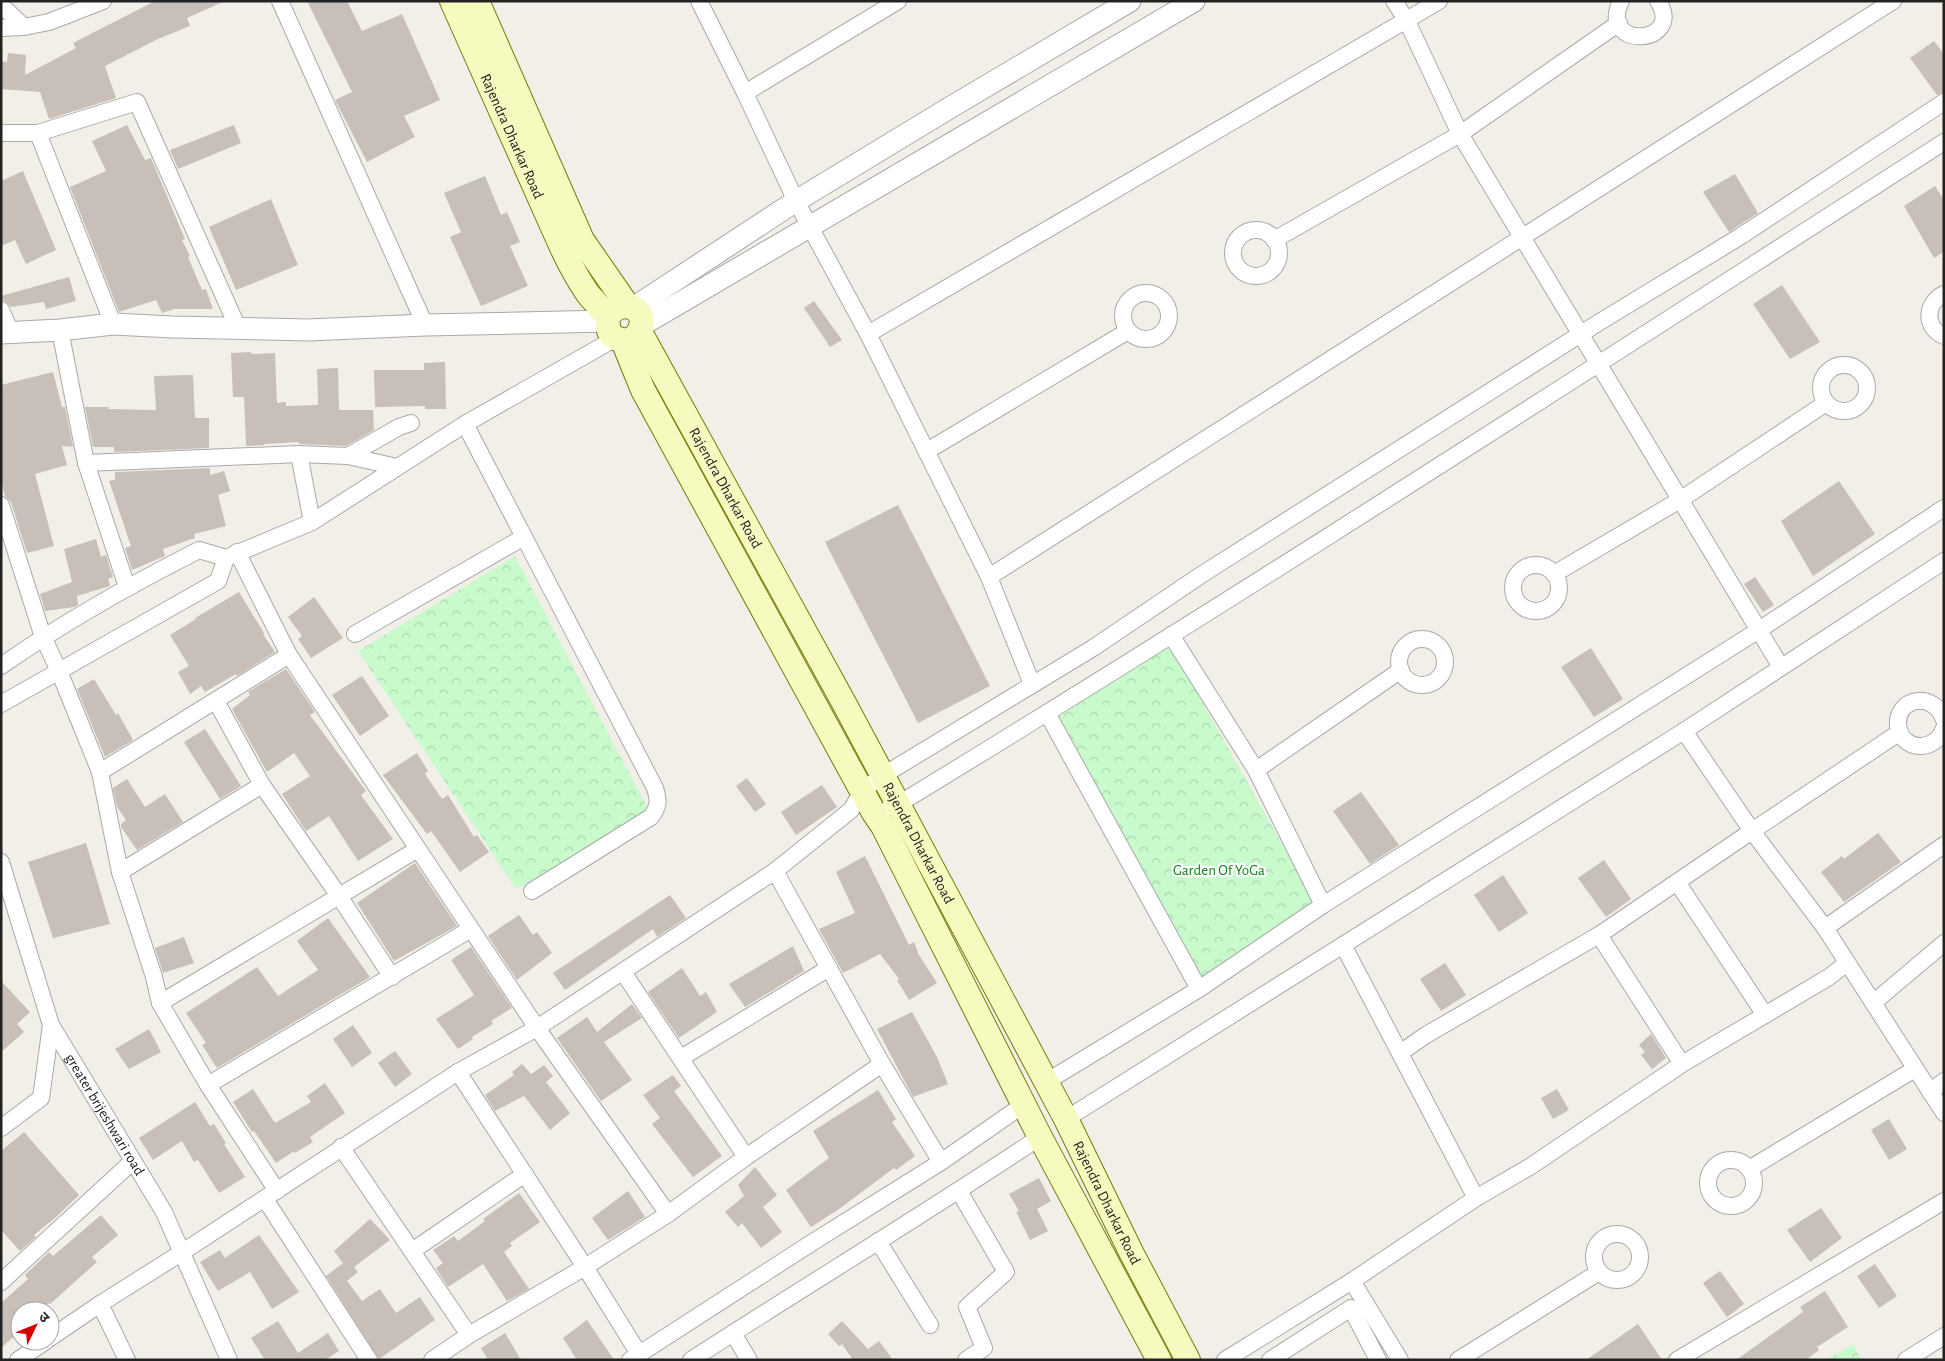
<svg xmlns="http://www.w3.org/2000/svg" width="1945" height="1361" viewBox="0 0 1945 1361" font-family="'Alegreya Sans','Noto Sans Devanagari',sans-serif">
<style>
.park{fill:url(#park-crowns)}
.building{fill:#c7bfb8}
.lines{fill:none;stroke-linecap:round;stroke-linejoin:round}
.minor-casing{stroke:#a9a9a9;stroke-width:18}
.tertiary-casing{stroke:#a9a9a9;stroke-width:23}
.secondary-casing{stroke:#707d05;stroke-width:26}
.minor{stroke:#fff;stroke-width:16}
.tertiary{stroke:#fff;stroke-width:21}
.secondary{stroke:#f7fabf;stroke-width:24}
.labels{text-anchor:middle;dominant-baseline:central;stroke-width:4.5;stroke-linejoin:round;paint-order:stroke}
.street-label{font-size:15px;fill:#222;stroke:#fff}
.park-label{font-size:15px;fill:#0c8416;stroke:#fff}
</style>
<defs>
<pattern id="park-crowns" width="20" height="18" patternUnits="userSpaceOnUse" patternTransform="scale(1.25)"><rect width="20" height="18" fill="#c8facc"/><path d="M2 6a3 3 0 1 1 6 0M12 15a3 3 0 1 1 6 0" fill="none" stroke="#acd6af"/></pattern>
</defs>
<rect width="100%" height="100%" fill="#f2efe9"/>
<g class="park">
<path d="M515 556 650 813 516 889 358 651Z"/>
<path d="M1169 643 1314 901 1202 977 1057 715Z"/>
<path d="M1853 1344 1861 1360H1827Z"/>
</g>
<g class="building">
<path d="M155 1H225L187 18 190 26 158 39 105 66 116 98 49 119 40 92 1 89V61L7 62 8 53 26 55 25 75 76 48 73 43Z"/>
<path d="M307 1H347L362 31 402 14 440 100 404 116 415 137 367 162 335 100 352 92Z"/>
<path d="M1934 41 1944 54V92L1937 95 1910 58Z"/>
<path d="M127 125 145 160 151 158 185 239 182 240 190 256 188 257 202 290 206 289 213 309H174L162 313 156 300 119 312 70 187 106 171 92 141Z"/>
<path d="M234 125 241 143 178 169 170 150Z"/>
<path d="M23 171 56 250 26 264 15 240 1 246V181Z"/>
<path d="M1735 174 1758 213 1729 232 1703 192Z"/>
<path d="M485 176 501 215 507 212 520 242 510 246 528 286 481 306 450 237 461 232 444 193Z"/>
<path d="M1935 186 1944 200V252L1934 258 1904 206Z"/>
<path d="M271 199 298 265 236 290 209 227Z"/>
<path d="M69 277 76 301 46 309 44 302 11 307 3 300 1 296Z"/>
<path d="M1782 285 1820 342 1790 359 1753 304Z"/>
<path d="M814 301 842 340 830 347 804 308Z"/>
<path d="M251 352V354L275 353 277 403 286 402V406L318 405 317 369 338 368 339 410H373L374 430 346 446 299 444V442L264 444V445L246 446 244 397H233L231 353Z"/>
<path d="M445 362 446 409H425V406L375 407 374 370H424V363Z"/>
<path d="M53 372 62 407H65L73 447 62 446 67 465 35 474 54 546 27 553 11 502 5 496 1 481V385Z"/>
<path d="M193 375 195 418H209V448L114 452V447H93L85 407H109L108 409 156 410 154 376Z"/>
<path d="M210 468V475L224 471 230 491 218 495 226 526 194 534 195 538 163 549 165 556 132 570 125 548 131 546 109 481 115 480V472Z"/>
<path d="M1839 481 1875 534 1813 576 1781 521Z"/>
<path d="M898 505 990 686 918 723 825 542Z"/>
<path d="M96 539 101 557 106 555 113 577 108 579 110 586 77 596 78 605 74 607 45 611 40 594 72 582 64 549Z"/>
<path d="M1755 577 1774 605 1763 612 1744 584Z"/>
<path d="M239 592 264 633 263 634 275 652 237 676 236 674 205 692 201 686 190 694 178 672 189 666 170 635 196 619 195 618Z"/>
<path d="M314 597 343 638 311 658 298 639 302 636 288 617Z"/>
<path d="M1591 648 1623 699 1594 717 1561 667Z"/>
<path d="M286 669 315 712 310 715 366 791 361 795 393 839 358 861 329 816 306 831 282 794 310 776 294 753 267 772 232 709 250 695 248 692Z"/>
<path d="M362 676 389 716 360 736 332 695Z"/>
<path d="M94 679 116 715 118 713 133 740 105 757 77 689Z"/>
<path d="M205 729 241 786 220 799 184 742Z"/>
<path d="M417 753 428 771 425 774 442 799 448 795 474 837 477 835 489 852 460 872 431 831 427 834 383 775Z"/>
<path d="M747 778 766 804 755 812 736 786Z"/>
<path d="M127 779 145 807 165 794 183 822 137 850 121 827V824L126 820 117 807 113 788Z"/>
<path d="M822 785 837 807 796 835 781 812Z"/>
<path d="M1361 792 1399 845 1370 864 1333 811Z"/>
<path d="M1878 833 1901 862 1844 902 1821 872 1842 856 1844 859Z"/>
<path d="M86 843 110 924 53 938 28 862Z"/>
<path d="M865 856 909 945 914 942 919 955 937 983 909 1000 897 980 899 979 880 954 843 973 819 929 855 913 836 872Z"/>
<path d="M1604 860 1631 899 1606 917 1578 878Z"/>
<path d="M415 863 457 926 394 961 357 903Z"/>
<path d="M1503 875 1528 913 1499 932 1474 895Z"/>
<path d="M670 895 686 918 657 937 653 929 565 990 553 973Z"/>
<path d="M519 915 533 935 537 932 552 953 517 980 488 936Z"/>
<path d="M328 918 370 977 217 1068 202 1045 206 1043 186 1013 257 967 278 996 318 970 297 941Z"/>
<path d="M184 937 194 963 163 973 155 948Z"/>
<path d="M793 946 804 971 745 1007 729 984Z"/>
<path d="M471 947 512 1008 491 1021 493 1024 472 1037 473 1039 458 1049 436 1019 474 995 451 960Z"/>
<path d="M1445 963 1466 995 1441 1011 1420 979Z"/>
<path d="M682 968 700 996 706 992 717 1012 679 1038 648 992Z"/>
<path d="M1 981 30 1012 17 1024 24 1032 1 1052Z"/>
<path d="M632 1004 642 1018 604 1042 632 1080 601 1101 557 1038 587 1017 597 1032Z"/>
<path d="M912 1012 937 1057 948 1084 913 1097 877 1029Z"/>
<path d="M353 1025 372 1053 352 1067 333 1039Z"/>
<path d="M149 1029 161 1052 129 1069 115 1049Z"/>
<path d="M1651 1034 1666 1058 1652 1069 1641 1055 1645 1052 1639 1045Z"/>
<path d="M395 1051 412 1074 395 1087 378 1063Z"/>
<path d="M522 1064 531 1074 544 1065 553 1076 546 1082 570 1113 550 1130 524 1096 495 1111 485 1095 514 1075 512 1072Z"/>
<path d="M673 1075 681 1086 674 1091 722 1156 693 1177 652 1124 660 1118 643 1095Z"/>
<path d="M325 1083 345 1113 310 1137 313 1142 295 1153 294 1151 276 1163 254 1131 252 1132 233 1102 253 1089 275 1123 311 1102 307 1096Z"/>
<path d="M1557 1089 1569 1110 1553 1119 1541 1098Z"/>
<path d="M878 1090 896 1119 892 1122 915 1156 896 1170 894 1168 839 1209 811 1227 786 1190 829 1158 813 1131Z"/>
<path d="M195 1102 210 1126 214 1124 226 1143 224 1144 245 1177 219 1193 198 1160 194 1162 182 1141 153 1160 139 1138Z"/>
<path d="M1889 1119 1907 1149 1889 1160 1871 1130Z"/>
<path d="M24 1132 79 1195 55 1218 34 1235 36 1237 20 1251 1 1230V1151Z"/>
<path d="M755 1167 777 1195 763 1207 782 1232 761 1248 742 1223 738 1227 725 1212 744 1196 738 1185Z"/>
<path d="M1039 1178 1051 1201 1037 1209 1048 1231 1030 1240 1016 1212 1019 1211 1009 1194Z"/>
<path d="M628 1191 645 1217 608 1240 592 1218Z"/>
<path d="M519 1193 540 1222 510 1243 512 1246 504 1252 529 1289 507 1301 483 1264 448 1287 436 1268 443 1263 433 1250 454 1236 458 1241 485 1221 483 1219Z"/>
<path d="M1821 1208 1842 1238 1810 1262 1787 1230Z"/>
<path d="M101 1215 118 1235 92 1257 97 1262 50 1304 49 1303 39 1311H20V1331L1 1348V1303L28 1279 25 1275 49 1252 53 1256Z"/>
<path d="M370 1219 390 1240 354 1267 358 1272 347 1281 362 1301 380 1289 396 1313 420 1297 435 1320 379 1359 326 1276 343 1263 334 1251Z"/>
<path d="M259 1235 299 1292 272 1309 250 1272 218 1291 200 1262 220 1250 225 1258Z"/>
<path d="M1875 1264 1897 1296 1879 1308 1857 1276Z"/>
<path d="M1720 1271 1744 1304 1727 1317 1703 1283Z"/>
<path d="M1825 1291 1848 1327 1817 1347 1819 1350 1806 1360H1736L1803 1312 1800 1307Z"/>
<path d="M587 1320 614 1360H577L563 1338Z"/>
<path d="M278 1321 298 1353 328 1333 339 1351 325 1360H265L251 1338Z"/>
<path d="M842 1321 868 1349 879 1341 893 1360H853L842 1344 839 1346 828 1334Z"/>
<path d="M1638 1324 1662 1360H1586Z"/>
<path d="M505 1333 521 1360H488L481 1348Z"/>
</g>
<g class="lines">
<g class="minor-casing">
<g id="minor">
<path d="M280 1 425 325"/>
<path d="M699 1 745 93"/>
<path d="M898 1 745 93 796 201 868 334 989 577 1032 684"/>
<path d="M1394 1 1407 21 1460 134 1781 667"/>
<path d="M1621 1C1597 51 1686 45 1658 1"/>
<path d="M1 5 24 27"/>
<path d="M1 28 24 27 49 22 103 1"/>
<path d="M1 133H38L137 102 238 328"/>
<path d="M38 133 113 324"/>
<circle cx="1256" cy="253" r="23"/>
<path d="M1274 240 1460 134 1619 23"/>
<circle cx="1146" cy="316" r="23"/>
<path d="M1944 294C1925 303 1924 328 1944 336"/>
<path d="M1 310 11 333"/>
<path d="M60 330 86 463 127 587"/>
<path d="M868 334 1439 1"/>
<circle cx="1844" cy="388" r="23"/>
<path d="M465 424 655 788C659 801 659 806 651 817L532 891"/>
<path d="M927 451 1128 331"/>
<path d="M299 454 312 522"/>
<path d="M348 456 399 427 411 423"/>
<path d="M86 463 299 454 348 456 397 467"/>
<path d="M1 505 43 637 59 671 100 772 120 872 154 977 160 1003 208 1085 277 1191"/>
<path d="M237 552 289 655 537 1028 668 1214"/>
<circle cx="1536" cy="588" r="23"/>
<path d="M1554 574 1680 500 1826 403"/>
<path d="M989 577 1893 1"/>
<path d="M355 634 524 537"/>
<path d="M1171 635 1256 770 1323 905"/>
<circle cx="1422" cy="662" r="23"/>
<path d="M1 666C64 622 130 585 199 550L226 558 312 522 465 424 616 338"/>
<path d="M216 701 262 785 339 896 392 977"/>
<path d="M1 704 218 581 226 558"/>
<path d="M1047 713 1199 989"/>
<path d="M1944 720C1934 690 1896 698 1898 725 1901 752 1936 753 1944 728"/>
<path d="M1684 731 1752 831 1900 732"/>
<path d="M1256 770 1401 670"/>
<path d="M100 772 289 655"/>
<path d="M890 807 897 805C1250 590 1596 365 1944 142"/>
<path d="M1944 845 1825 928 1944 1113"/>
<path id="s1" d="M1 862 51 1025 164 1212 229 1360"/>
<path d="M775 871 882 1064"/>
<path d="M120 872 262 785"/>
<path d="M1677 882 1765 1015"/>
<path d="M1599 935 1752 831 1825 928"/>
<path d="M1343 945 1476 1198"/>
<path d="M623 972 746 1157"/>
<path d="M160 1003 418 849"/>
<path d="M1873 1003 1944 943"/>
<path d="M681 1058 829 968"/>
<path d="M1682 1064 1829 977 1847 963"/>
<path d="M458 1072 585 1267 639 1354"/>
<path d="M1046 1082 1199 989 1323 905 1759 630 1944 508"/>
<path d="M208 1085 471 929"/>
<path d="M1930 1092 1944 1081"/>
<path d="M1066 1119 1684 731 1944 561"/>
<path d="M1 1128 41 1098 51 1025"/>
<path d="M341 1147 469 1335"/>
<circle cx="1731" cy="1183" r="23"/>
<path d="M1749 1169 1915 1069"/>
<path d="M959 1191 1006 1272 967 1307 984 1348 966 1360"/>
<path d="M265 1199 369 1360"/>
<circle cx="1617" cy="1257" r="23"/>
<path d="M878 1241 930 1325"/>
<path d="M412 1251 525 1174"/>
<path d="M1352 1281 1400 1360"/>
<path d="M1 1282 133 1161"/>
<path d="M733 1333 749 1360"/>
<path d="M50 1338 100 1304"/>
<path d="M18 1360 46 1341"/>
<path d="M127 1360 100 1304 181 1253 458 1072 537 1028 775 871 851 810 863 790 882 776 1093 648 1201 575 1598 323 1741 236 1944 102"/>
<path d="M432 1360 469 1335 585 1267 668 1214 746 1157 882 1064 941 1162"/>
<path d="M630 1360 813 1242 941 1162 1023 1105"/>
<path d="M691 1360C807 1285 925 1214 1040 1137"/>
<path d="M1225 1360 1352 1281 1476 1198 1531 1166 1682 1064 1599 935 1426 1035 1400 1053"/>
<path d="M1270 1360 1351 1308 1378 1360"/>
<path d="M1458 1360 1599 1272"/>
<path d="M1677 1360 1944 1201"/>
<path d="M1906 1360 1944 1336"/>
</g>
</g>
<g class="tertiary-casing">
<g id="tertiary">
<path d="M633 308 796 201 951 107 1130 1"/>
<path d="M642 325 1194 1"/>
<path d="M1 333 60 330 113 324 173 327 308 330 425 325 607 321"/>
</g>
</g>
<g class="secondary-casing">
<g id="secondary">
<path id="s2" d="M452 1C488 81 523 161 559 241 567 259 577 278 588 294 593 300 605 312 607 318 609 325 606 330 612 335 621 344 636 341 640 329 649 308 620 296 607 318"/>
<path d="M477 1 582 240 627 305"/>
<path id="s3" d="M640 332 844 703 1066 1119 1131 1252 1188 1360"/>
<path d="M623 341 643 390 874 813 883 826 1040 1137 1159 1360"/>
</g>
</g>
<use href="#minor" class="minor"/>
<use href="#tertiary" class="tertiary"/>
<use href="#secondary" class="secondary"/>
</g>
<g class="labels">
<g class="street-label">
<text stroke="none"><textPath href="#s2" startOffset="148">Rajendra Dharkar Road</textPath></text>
<text stroke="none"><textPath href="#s3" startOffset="178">Rajendra Dharkar Road</textPath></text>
<text stroke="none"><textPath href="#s3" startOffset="582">Rajendra Dharkar Road</textPath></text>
<text stroke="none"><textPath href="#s1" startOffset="275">greater brijeshwari road</textPath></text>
<text stroke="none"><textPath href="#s3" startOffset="988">Rajendra Dharkar Road</textPath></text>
</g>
<g class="park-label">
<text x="1219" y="870">Garden Of YoGa</text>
</g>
</g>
<rect width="1945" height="1361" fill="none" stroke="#222222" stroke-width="5"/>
<g transform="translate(35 1326) rotate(47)"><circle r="24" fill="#ffffff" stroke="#a7a7a7"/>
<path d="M0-4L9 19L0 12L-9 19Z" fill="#d40000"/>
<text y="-8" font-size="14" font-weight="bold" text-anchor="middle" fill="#222222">उ</text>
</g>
</svg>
